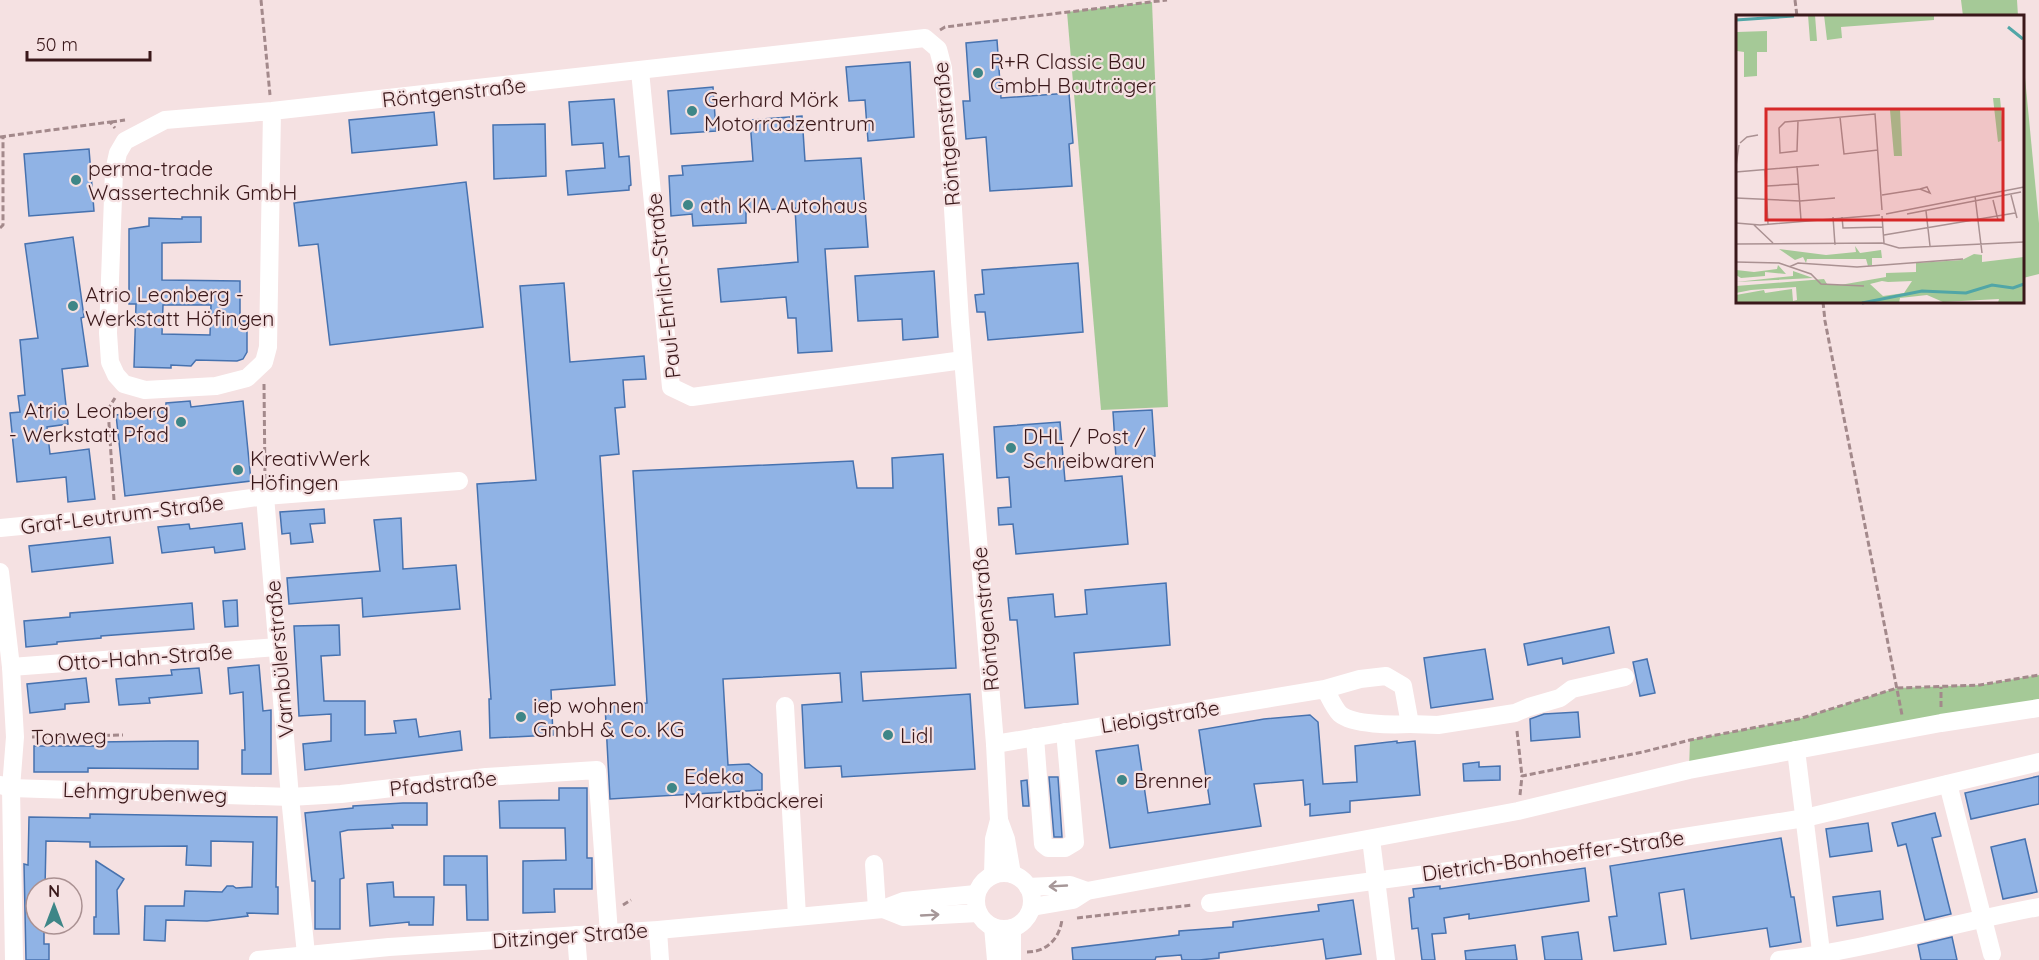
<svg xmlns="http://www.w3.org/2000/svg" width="2039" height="960" viewBox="0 0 2039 960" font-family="Quicksand,sans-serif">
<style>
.green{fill:#a5c997}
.building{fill:#90b3e5;stroke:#4772af;stroke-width:1.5;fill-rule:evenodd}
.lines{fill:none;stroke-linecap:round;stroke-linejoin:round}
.path{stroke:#a3898b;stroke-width:3;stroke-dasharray:6 3;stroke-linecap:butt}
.minor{stroke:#fff;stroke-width:18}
.oneway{stroke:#a69798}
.poi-dot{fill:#3e8687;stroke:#f5e1e2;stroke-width:2}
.labels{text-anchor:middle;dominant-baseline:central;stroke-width:4.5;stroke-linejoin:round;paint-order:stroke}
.poi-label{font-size:21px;fill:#3a181a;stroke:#f5e1e2;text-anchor:start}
.street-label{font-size:21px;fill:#3a181a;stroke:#f5e1e2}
.inset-river{fill:none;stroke:#51a6a7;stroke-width:3}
.inset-road{fill:none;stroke:#aa9192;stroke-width:1.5}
.view{fill:#d62828;fill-opacity:0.15;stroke:#d62828;stroke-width:3}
.inset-edge{fill:none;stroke:#3a181a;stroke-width:3}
</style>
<rect width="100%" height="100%" fill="#f5e1e2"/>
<g class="green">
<path d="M1961 0H2017L2018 16H1963Z"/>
<path d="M1152 2 1168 407 1101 410 1067 12Z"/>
<path d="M2023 57 2039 223V274L2023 278Z"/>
<path d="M2039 675V704L1689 770 1690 740 1799 719 1897 688 1980 685Z"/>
</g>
<g class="building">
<path d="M997 40 1001 98 1069 93 1073 143 1069 144 1072 186 990 191 986 137 966 139 963 101H970L966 43Z"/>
<path d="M910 62 914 137 868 141 865 100 849 101 846 67Z"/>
<path d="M713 87 716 131 671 134 668 91Z"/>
<path d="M614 99 619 157 629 156 631 185 629 186V190L568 195 566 171 605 168 603 143 572 145 569 102Z"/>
<path d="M434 112 437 145 352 153 349 120Z"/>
<path d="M802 116 805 161 861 158 868 247 825 249 832 351 798 353 796 318H788L786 297 721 302 718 269 798 262 795 208 746 211V223L693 226 692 214 671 216 669 176 683 175 682 166 753 161 750 120Z"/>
<path d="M545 124 546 176 494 179 493 125Z"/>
<path d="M89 149 94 211 29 216 24 154Z"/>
<path d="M466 182 483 327 330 345 318 244 299 246 294 203Z"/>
<path d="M182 217H201V242L162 243V280L240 281V321H247V352L243 359 237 361 196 360 191 366 171 365V368L134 367 136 304H129V229L149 226V218L182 219ZM163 305H211L210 335 162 334Z"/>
<path d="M73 237 84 317 81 318 88 366 62 369 68 424 47 427 50 454 89 449 95 499 68 502 66 477 17 482 10 413 20 412 18 396 25 395 20 340 38 338 25 244Z"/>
<path d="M1078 263 1083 332 988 340 985 312H977L975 295 984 294 982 270Z"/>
<path d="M934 271 938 337 903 340 902 319 858 321 855 276Z"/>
<path d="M564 283 570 362 644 356 646 379 623 380 625 407 615 408 619 454 600 456 615 685 551 690 553 735 490 738 489 699H491L477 484 536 480 520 286Z"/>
<path d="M190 401 191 407 243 401 251 481 125 496 116 415 166 410V403Z"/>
<path d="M1152 410 1155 456 1116 458 1113 412Z"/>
<path d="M1060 422 1065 481 1122 476 1128 544 1016 554 1013 524 999 525 998 508 1011 507 1009 477 997 478 994 427Z"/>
<path d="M943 454 956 668 861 672 863 701 970 694 975 769 842 777 841 766 805 768 802 705 842 702 840 673 723 679 728 765 749 764 762 774V790L610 799 605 705 647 703 633 471 853 461 857 488H893L892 458Z"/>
<path d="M324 509 325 523 310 524 313 542 291 544 290 533 282 534 280 512Z"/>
<path d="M401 518 403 569 456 565 460 609 363 617 362 598 289 604 287 578 380 571 374 520Z"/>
<path d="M242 523 245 549 215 553 214 547 162 553 158 527 189 524 190 529Z"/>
<path d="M110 537 113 563 32 572 29 546Z"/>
<path d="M1166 583 1170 645 1074 653 1078 704 1025 708 1017 620H1010L1008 598 1053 594 1055 617 1087 614 1085 590Z"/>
<path d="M237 600 238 626 225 627 223 601Z"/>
<path d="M192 603 194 629 101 636V638L57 642V644L26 647 24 621 70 617V613Z"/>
<path d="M339 625 340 655 321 656 324 701H365V735L396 733 394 721 416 719 419 737 460 731 462 750 305 770 303 744 331 741V714L299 716 294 626Z"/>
<path d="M1609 627 1614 653 1563 664 1562 658 1528 665 1524 644Z"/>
<path d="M1485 649 1493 699 1431 708 1424 658Z"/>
<path d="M1647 659 1655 693 1640 696 1633 662Z"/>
<path d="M259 665 263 711 271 710V774H242V750H245L243 692 230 694 228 668Z"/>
<path d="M199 668 202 693 149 698 150 703 119 705 116 679 172 675 171 670Z"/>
<path d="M86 678 89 702 65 704V709L30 713 27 684Z"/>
<path d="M1578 712 1580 737 1531 741 1530 719 1544 714Z"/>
<path d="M1310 715 1318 722 1323 784 1357 782 1355 746 1397 741V743L1415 741 1420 795 1350 801V812L1310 816V804L1305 805 1303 780 1254 784 1261 826 1110 848 1096 751 1138 745 1148 813 1210 804 1199 730 1264 719Z"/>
<path d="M169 741H198V769L88 768V772H34V746H98V742Z"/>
<path d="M1479 762V767L1500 766V780L1464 781 1463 764Z"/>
<path d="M2039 776V804L1971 819 1965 793Z"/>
<path d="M1049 777H1058L1062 837H1054Z"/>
<path d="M1027 780 1029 806H1023L1021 781Z"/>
<path d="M559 788H587V858H592V889H554L555 912 523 913V861L566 860 565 828H500L499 801 559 800Z"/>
<path d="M403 803H427V825H392L393 828 348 830 340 832 344 878 340 879V929H315V881H312L305 813 353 808V806Z"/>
<path d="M1935 813 1941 836 1932 838 1951 914 1925 920 1906 844 1898 846 1892 823Z"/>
<path d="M90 814 277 817 276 887H278V914L247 913 248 916 207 921 166 920 165 941 144 940 145 906H184L185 891 222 892 227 886H233L236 888 252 887 253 842 211 841V866L186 865 187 846 90 847V842L46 841 45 888H36V924H44V944H49V960H26L24 864 28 865 29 817 90 818Z"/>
<path d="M1868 823 1872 851 1830 857 1826 829Z"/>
<path d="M1781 838 1791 897H1794L1801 942 1770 947 1767 928 1691 939 1684 889 1659 893 1666 944 1614 951 1609 917 1617 916 1610 866Z"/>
<path d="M2025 839 2037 892 2003 899 1991 847Z"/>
<path d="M444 856H487L488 920H467L466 885H444Z"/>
<path d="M96 861 124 879 117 890 119 934H94V917H96Z"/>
<path d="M1585 868 1589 901 1469 919V914L1444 918 1446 933 1432 934 1435 960H1422L1418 928 1412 929 1409 898 1414 897 1413 889 1440 886V889Z"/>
<path d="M393 882 394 897H434L433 925H409V922L370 926 367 884Z"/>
<path d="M1880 891 1883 919 1837 926 1833 897Z"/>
<path d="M1353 900 1361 954 1326 959 1323 939 1219 953V958L1199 960H1182L1181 955 1156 957 1155 960H1073L1072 948 1179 935V931L1233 927V922L1319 911 1318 905Z"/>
<path d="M1578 932 1582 960H1545L1542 937Z"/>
<path d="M1952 937 1957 960H1921L1918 945Z"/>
<path d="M1515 945 1517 960H1466L1465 951Z"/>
</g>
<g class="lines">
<g class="path">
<path d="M261 0 270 95"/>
<path d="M1795 0 1797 16"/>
<path d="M940 30 945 27 1167 0"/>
<path d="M111 122 125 120"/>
<path d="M0 137 110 122 115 128"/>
<path d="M0 228 3 225V136"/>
<path d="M1823 302 1825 321 1902 715"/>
<path d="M264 384 265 480"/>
<path d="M114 500 108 409 115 398"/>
<path d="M1941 707V687"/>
<path d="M1517 731 1522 776"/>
<path d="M32 737 123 735"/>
<path d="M1520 795 1522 776 1643 752 1690 740 1799 719 1897 688 1980 685 2039 675"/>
<path d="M623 905 631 900"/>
<path d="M1077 918 1193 905"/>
<path d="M1027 952C1047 952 1060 938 1062 919"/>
</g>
<g class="minor">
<path d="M640 71 671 387 692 397 963 360"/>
<path d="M272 111 268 347 264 362 247 378 216 386 145 390 124 384 116 375 110 362 108 333 114 171 118 153 125 141 165 120 272 111 925 38 938 49 943 68 948 128 960 322 995 744 999 820 994 839 993 875"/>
<path d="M265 496 290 797 306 954"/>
<path d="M0 528 115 517 265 496 459 481"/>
<path d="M0 572 11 667 15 737 11 788 14 960"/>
<path d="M11 667 278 647"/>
<path d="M785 706 797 916"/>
<path d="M1410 724 1438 725 1515 713 1529 707 1560 698 1572 689 1625 677"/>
<path d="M1035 737 1043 844 1048 848H1065L1075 842 1065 732"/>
<path d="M995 744 1325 689C1329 696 1334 708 1340 714 1353 725 1393 725 1410 724L1403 686 1386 676 1360 679 1325 689"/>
<path d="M1796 750 1822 960"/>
<path d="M1948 784 1992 954"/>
<path d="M0 785 11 788 290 797 341 794 486 777 597 770 609 933"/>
<path d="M999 820 1006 839 1012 874"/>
<path d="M1371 839 1386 960"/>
<path d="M874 864 877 909"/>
<circle cx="1004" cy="901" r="28"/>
<path d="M1028 887 1070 885 1087 891"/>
<path d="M1210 903 1582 853 1805 818 2039 762"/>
<path d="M1032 907 1073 900 1087 891 1518 811 1689 770 1941 723 2039 708"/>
<path d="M883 909 903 917 978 913"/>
<path d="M993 927 996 960"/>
<path d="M658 930 660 960"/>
<path d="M576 935 578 960"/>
<path d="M258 960 389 947 658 930 883 909 904 901 976 894"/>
<path d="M1012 960V928"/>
<path d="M1779 960C1867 950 1952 923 2039 907"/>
</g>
</g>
<defs><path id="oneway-shaft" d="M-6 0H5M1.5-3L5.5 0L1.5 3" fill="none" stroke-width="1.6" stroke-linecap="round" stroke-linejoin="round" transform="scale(1.5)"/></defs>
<g class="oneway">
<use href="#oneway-shaft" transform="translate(1058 886) rotate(177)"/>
<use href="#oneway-shaft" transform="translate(930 915) rotate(-3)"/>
</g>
<g class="poi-dot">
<circle cx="978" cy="73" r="6"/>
<circle cx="692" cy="111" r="6"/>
<circle cx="76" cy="180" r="6"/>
<circle cx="688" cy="205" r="6"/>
<circle cx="73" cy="306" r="6"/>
<circle cx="181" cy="422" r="6"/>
<circle cx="1011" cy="448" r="6"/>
<circle cx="238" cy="470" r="6"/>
<circle cx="521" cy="717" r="6"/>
<circle cx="888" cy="735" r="6"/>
<circle cx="1122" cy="780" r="6"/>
<circle cx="672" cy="788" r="6"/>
</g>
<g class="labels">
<g class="poi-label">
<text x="990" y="61">R+R Classic Bau<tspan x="990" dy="24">GmbH Bauträger</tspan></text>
<text x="704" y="99">Gerhard Mörk<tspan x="704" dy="24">Motorradzentrum</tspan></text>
<text x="88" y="168">perma-trade<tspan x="88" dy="24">Wassertechnik GmbH</tspan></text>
<text x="700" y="205">ath KIA Autohaus</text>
<text x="85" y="294">Atrio Leonberg -<tspan x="85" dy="24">Werkstatt Höfingen</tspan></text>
<text x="169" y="410" text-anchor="end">Atrio Leonberg<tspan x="169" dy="24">- Werkstatt Pfad</tspan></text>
<text x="1023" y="436">DHL / Post /<tspan x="1023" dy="24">Schreibwaren</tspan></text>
<text x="250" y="458">KreativWerk<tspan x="250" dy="24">Höfingen</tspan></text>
<text x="533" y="705">iep wohnen<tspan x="533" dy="24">GmbH &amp; Co. KG</tspan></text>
<text x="900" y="735">Lidl</text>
<text x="684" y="776">Edeka<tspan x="684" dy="24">Marktbäckerei</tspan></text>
<text x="1134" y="780">Brenner</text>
</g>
<g class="street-label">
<text transform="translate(454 92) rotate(-6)">Röntgenstraße</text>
<text transform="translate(946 134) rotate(-95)">Röntgenstraße</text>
<text transform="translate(663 286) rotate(-96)">Paul-Ehrlich-Straße</text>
<text transform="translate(122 514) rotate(-7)">Graf-Leutrum-Straße</text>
<text transform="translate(985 619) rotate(-95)">Röntgenstraße</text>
<text transform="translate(145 657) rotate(-4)">Otto-Hahn-Straße</text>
<text transform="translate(279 659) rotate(-95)">Varnbülerstraße</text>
<text transform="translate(1160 716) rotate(-9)">Liebigstraße</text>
<text transform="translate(69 736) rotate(-1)">Tonweg</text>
<text transform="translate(443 783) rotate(-6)">Pfadstraße</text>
<text transform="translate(145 792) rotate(2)">Lehmgrubenweg</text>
<text transform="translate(1553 855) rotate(-8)">Dietrich-Bonhoeffer-Straße</text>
<text transform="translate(570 935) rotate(-4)">Ditzinger Straße</text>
</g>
</g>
<g transform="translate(1736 15)">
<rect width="288" height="288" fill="#f5e1e2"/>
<path d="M72 0H79L81 26H74ZM88 0H198V5L105 12 106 23 91 25ZM31 16V37H21V61L8 62V37L1 36V17ZM257 83H264L268 125 262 127ZM164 94 166 141H158L154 95ZM119 231 124 238 145 235 146 243H136V250L132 251 130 244H71L70 248 67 242 59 245 43 234 90 240 120 237ZM238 239 246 240V247L288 242V288H262L263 284 207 287 191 280 164 283 163 288H0V280L28 275 29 278 56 274 57 286 61 285 60 272 15 275 0 278V271L88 264 91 269 104 270 150 262V258L180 257V248L226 245ZM146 266 152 267 176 266 168 278 147 281 134 269ZM42 250 50 259 29 257V261L5 263 0 260V255L18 257 41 254ZM57 256 77 263 0 267 57 261Z" fill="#a5c997" fill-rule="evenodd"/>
<path class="inset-river" d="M0 5 58 1M272 12 287 24M126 288 186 276 230 278 256 270 277 273 288 269"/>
<path class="inset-road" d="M104 102 108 139 142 135M62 106 61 136 44 138 43 113 49 107 139 99 146 195M4 128 11 122 22 120M0 151 3 130M61 151 65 205M29 155 32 209M0 157 83 150M31 171 62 169M146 180 184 174 194 178 191 172 184 174M275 180 281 203M239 181 246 238M0 183 64 186 99 183M257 185 262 205M190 196 194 231M150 199 288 172M171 199 285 177M146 201 148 228M97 202 99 230M106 202 107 213 147 212M0 208 24 210 144 200M18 210 37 228M148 220 279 198M0 229 146 228 163 233 288 227M0 247 43 248 75 259 85 269 128 271M53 252 62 248 121 252 227 244"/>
<path class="view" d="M30 94H267V205H30Z"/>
<rect width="288" height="288" class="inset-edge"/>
</g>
<g transform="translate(54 906)"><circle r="28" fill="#f5e1e2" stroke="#aa9192" stroke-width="1.5"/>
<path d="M0-4.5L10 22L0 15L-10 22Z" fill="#3e8687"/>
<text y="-9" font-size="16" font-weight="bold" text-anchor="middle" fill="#3a181a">N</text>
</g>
<path d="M27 51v9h123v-9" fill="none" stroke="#3a181a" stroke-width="3"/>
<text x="36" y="51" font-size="18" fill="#3a181a" stroke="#f5e1e2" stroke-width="4.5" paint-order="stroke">50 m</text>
</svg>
